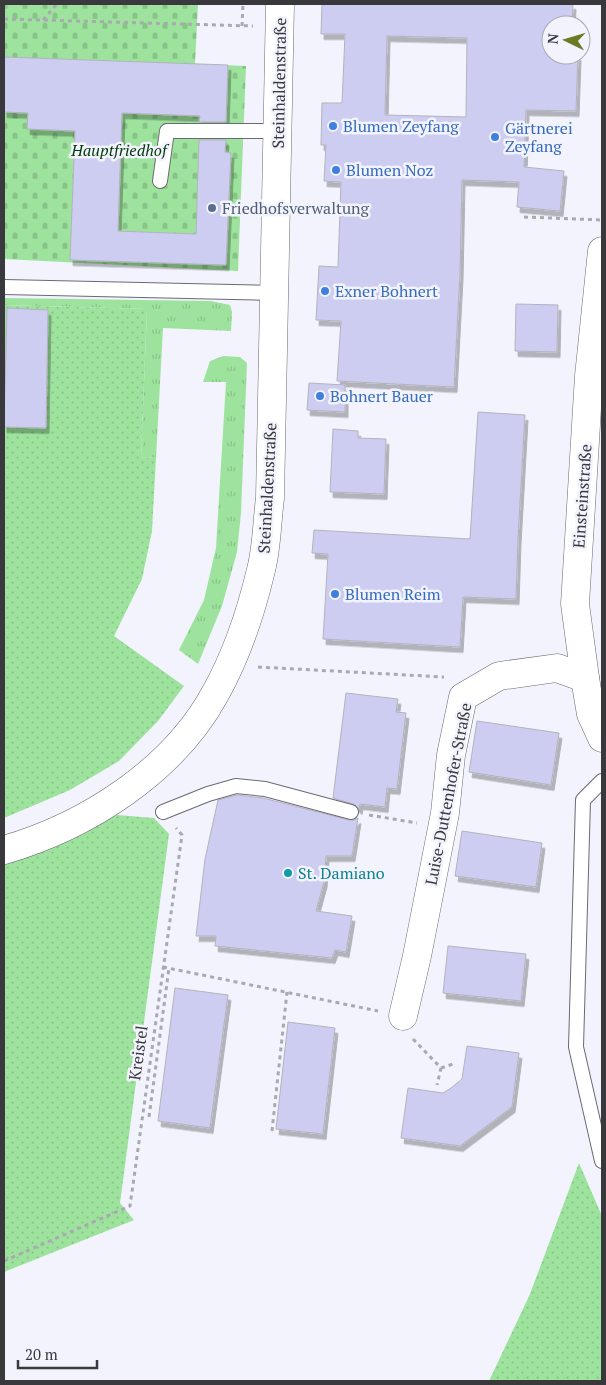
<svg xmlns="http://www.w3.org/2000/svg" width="606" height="1385" viewBox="0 0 606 1385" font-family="'PT Serif',serif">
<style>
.grass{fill:url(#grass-tufts)}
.cemetery{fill:url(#cemetery-stones)}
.garden{fill:url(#garden-dots)}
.building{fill:#cdccf1;stroke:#b3b3bd;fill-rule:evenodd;filter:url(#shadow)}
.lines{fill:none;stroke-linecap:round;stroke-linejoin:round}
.lane-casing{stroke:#6a6a73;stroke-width:16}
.street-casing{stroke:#6a6a73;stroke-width:29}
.secondary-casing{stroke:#6a6a73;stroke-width:29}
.path{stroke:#a9a9b1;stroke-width:3;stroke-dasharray:4 4;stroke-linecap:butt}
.lane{stroke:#fff;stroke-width:14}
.street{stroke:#fff;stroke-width:28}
.secondary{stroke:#fff;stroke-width:28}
.shop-dot{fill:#3f7fe0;stroke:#f3f3fd;stroke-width:2}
.service-dot{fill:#5c6f8a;stroke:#f3f3fd;stroke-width:2}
.culture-dot{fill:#0f9aa8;stroke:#f3f3fd;stroke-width:2}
.labels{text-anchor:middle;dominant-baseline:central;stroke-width:5;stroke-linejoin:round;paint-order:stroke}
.street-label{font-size:16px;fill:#39393d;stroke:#f3f3fd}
.shop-label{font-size:16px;fill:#366cbe;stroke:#f3f3fd;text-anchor:start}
.park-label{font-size:16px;font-style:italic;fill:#023a09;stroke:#f3f3fd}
.service-label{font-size:16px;fill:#4e5e75;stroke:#f3f3fd;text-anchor:start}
.culture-label{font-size:16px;fill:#0d838f;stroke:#f3f3fd;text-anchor:start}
</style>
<defs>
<pattern id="grass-tufts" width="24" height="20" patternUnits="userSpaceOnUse" patternTransform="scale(1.25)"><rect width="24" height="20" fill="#9de39d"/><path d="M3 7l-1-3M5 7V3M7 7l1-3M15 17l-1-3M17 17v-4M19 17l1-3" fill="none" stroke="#88c488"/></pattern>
<pattern id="cemetery-stones" width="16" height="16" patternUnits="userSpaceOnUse" patternTransform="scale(1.25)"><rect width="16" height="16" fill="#9de39d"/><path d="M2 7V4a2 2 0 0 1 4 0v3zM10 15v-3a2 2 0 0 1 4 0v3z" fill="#88c488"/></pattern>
<pattern id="garden-dots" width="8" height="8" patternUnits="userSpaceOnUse" patternTransform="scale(1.25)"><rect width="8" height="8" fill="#9de39d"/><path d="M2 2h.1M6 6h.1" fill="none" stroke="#88c488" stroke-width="1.8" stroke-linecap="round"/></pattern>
<filter id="shadow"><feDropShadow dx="3" dy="5.5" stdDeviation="0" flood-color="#0004"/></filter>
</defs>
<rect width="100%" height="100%" fill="#f3f3fd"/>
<g class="grass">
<path d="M4 298 211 301 230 305 232 312 231 331 163 328 156 458 141 457 147 309 4 305Z"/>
<path d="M223 356 240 357 247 363 241 513 237 552 222 606 198 664 179 650 204 600 216 548 226 382H203L210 361Z"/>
</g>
<path class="cemetery" d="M4 4H198L195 64 246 66 238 271 4 259Z"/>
<g class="garden">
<path d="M4 305 147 309 141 457 156 458 152 531 142 579 114 636 184 686 158 721 119 761 70 790 4 818Z"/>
<path d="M117 815 154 818 169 834 120 1203 134 1220 4 1272V863Z"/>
<path d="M579 1163 602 1216V1381H489L530 1294Z"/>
</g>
<g class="building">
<path d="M322 4H573L572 25H551V55H578L576 111 526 110 524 167 564 171 560 211 517 207 519 182 462 180 460 274 454 387 337 381 341 321 316 320 319 266 338 267 341 182 324 181 326 145H321L322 103H342L345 34H321ZM387 36 467 38 466 117 385 115Z"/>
<path d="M4 57 228 65 226 122H199L200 116 122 113 118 231 196 234 199 140H226L225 152 231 153 226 265 70 260 75 131 27 129 28 113 4 112Z"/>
<path d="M516 304 558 305 557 352 515 351Z"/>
<path d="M7 308 48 310 46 428 4 427Z"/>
<path d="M309 383 345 385V412L307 410Z"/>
<path d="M478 412 525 415 518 538 516 599 463 597 460 647 323 639 328 554 312 553 314 530 470 539Z"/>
<path d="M333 429 358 431V438L386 439 384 494 330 492Z"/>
<path d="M346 693 398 699 396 712 406 713 397 789 387 788 385 807 360 804 359 809 353 804 333 798Z"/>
<path d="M477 721 559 733 551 785 469 772Z"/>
<path d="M237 795 263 798 349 820H354L358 818 352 856H326L324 882 316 911 352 916 346 952 335 950 332 958 215 946 216 936H196L205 859 218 800Z"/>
<path d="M462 831 542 843 536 887 455 876Z"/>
<path d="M448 946 526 954 521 1001 443 993Z"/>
<path d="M175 988 228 995 210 1128 158 1121Z"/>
<path d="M288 1022 335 1028 323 1134 276 1129Z"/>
<path d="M467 1046 519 1053 512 1107 460 1146 401 1138 408 1088 443 1093 451 1088 462 1079Z"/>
</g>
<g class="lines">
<g class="lane-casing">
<g id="lane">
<path d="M160 181 167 131H278"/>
<path d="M4 287 274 293"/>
<path d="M602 781 583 800 576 1047 602 1161"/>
<path d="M163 812 208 794 236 786 265 789 351 812"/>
</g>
</g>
<g class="street-casing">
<g id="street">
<path d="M602 251 589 376 575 604 585 678 591 714 602 738"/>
<path d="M403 1016 417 956 445 813 451 755 463 697 499 676 557 668 585 678"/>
</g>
</g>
<g class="secondary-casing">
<path id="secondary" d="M4 850C87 826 173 771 215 694 237 655 251 612 261 570 267 547 267 521 270 498L280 4"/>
</g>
<g class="path">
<path d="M4 19 253 26"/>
<path d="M43 20 57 4"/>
<path d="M242 26 243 4"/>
<path d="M524 217 602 220"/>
<path d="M258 667 444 677"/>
<path d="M369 815 417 823"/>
<path d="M163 967 378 1011"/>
<path d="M413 1039 441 1068 437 1085"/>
<path d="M441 1068 456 1063"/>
<path d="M149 1117 169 968"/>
<path d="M272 1131 287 992"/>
<path d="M4 1261 130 1206 182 835 176 828"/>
</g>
<use href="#lane" class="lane"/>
<use href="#street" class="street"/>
<use href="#secondary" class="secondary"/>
</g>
<g class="shop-dot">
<circle cx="333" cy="126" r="5"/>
<circle cx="495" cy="137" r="5"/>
<circle cx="336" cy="170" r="5"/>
<circle cx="325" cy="291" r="5"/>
<circle cx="320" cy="396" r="5"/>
<circle cx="335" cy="594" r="5"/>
</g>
<circle class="service-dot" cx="212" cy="208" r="5"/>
<circle class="culture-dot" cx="288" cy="873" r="5"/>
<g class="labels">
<g class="street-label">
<text transform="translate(279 83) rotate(-89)">Steinhaldenstraße</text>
<text transform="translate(267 488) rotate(-87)">Steinhaldenstraße</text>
<text transform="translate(582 496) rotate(-86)">Einsteinstraße</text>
<text transform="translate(448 794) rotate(-79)">Luise-Duttenhofer-Straße</text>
<text transform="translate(138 1053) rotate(-82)">Kreistel</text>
</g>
<g class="shop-label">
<text x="343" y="126">Blumen Zeyfang</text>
<text x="505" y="128">Gärtnerei<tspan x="505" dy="18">Zeyfang</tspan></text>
<text x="346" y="170">Blumen Noz</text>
<text x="335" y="291">Exner Bohnert</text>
<text x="330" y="396">Bohnert Bauer</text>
<text x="345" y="594">Blumen Reim</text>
</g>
<g class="park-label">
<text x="119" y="150">Hauptfriedhof</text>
</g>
<g class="service-label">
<text x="222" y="208">Friedhofsverwaltung</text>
</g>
<g class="culture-label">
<text x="298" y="873">St. Damiano</text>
</g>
</g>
<rect width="606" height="1385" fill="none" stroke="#39393d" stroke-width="10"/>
<g transform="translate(566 40) rotate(275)"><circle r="24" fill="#f3f3fd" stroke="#a9a9b0"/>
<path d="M0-4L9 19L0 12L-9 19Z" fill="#6c7a27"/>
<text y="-8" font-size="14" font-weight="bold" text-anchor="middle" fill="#39393d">N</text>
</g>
<path d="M18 1360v8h79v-8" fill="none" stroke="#39393d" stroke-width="2.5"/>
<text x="25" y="1360" font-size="15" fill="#39393d" stroke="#f3f3fd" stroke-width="4" paint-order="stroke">20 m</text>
</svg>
